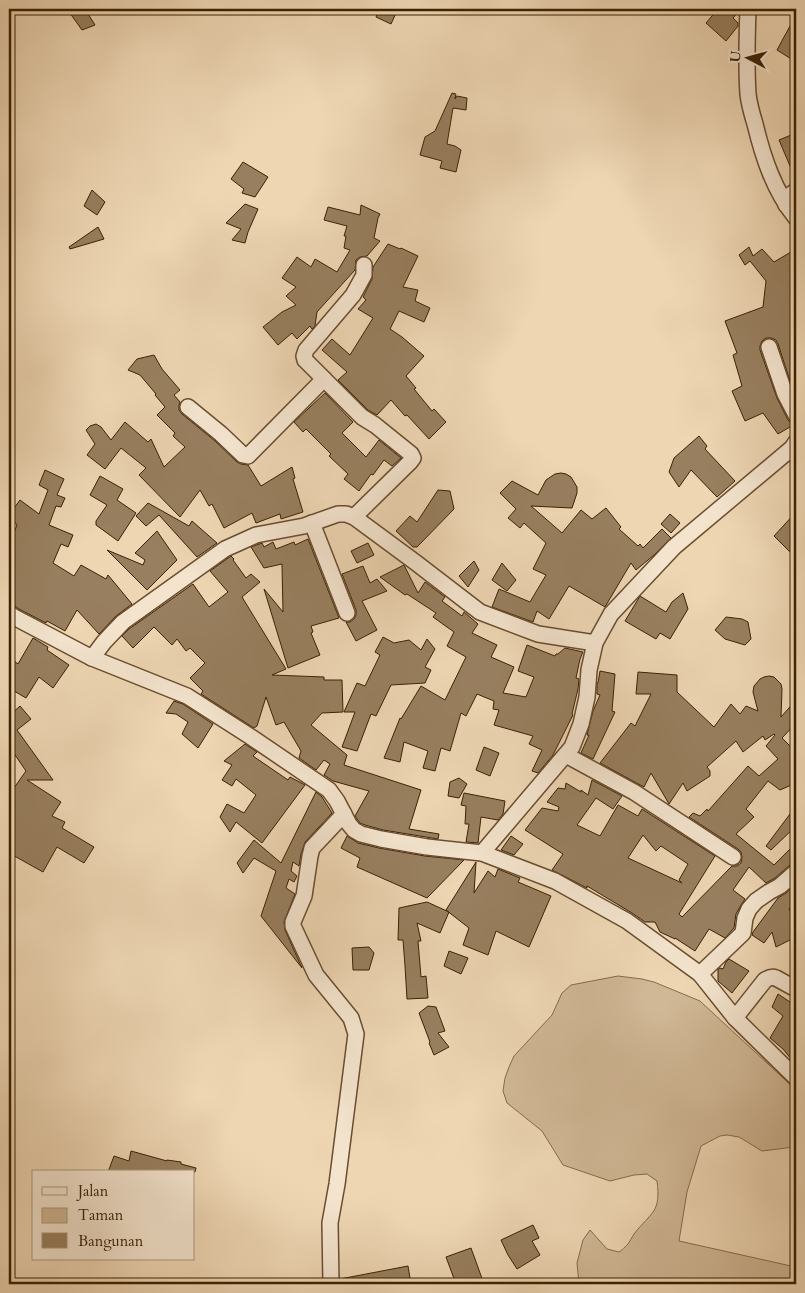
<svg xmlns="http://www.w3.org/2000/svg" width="805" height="1293" viewBox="0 0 805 1293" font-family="Cardo,serif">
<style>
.green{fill:#d0b795;stroke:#866c4c}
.building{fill:#987f5f;stroke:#3b2103;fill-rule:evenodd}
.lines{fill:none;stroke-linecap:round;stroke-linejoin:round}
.street-casing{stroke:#684e2f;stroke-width:18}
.street{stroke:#f4e4ce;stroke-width:15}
</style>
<rect width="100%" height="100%" fill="#eed6b3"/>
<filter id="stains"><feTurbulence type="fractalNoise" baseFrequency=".004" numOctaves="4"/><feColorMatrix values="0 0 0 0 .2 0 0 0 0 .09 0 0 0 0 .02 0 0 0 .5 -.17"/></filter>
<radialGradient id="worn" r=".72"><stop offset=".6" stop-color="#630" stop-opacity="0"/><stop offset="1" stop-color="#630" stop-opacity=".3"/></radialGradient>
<path class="green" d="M618 976 642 979 654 982 700 1001 796 1090V1145L794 1147 762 1151 739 1137 727 1135 720 1136 701 1146 687 1192 679 1241 791 1266 796 1265V1284H579L577 1263 583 1240 590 1230 607 1249 619 1252C622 1250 625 1247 628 1244 630 1241 632 1237 634 1234 652 1211 661 1213 657 1181L647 1174 634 1175 610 1181 563 1165 542 1131 507 1103 503 1091 505 1078 509 1067 514 1056 552 1015 562 993 571 985Z"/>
<g class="building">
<path d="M67 9H85L95 25 82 30Z"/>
<path d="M379 9H387L396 13 391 24 376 17Z"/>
<path d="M718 9H739V11L733 18 738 23V26L726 41 706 23Z"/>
<path d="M796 15V62L777 50Z"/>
<path d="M452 93 456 94 455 99 457 96 467 98 466 110 453 108 447 144 455 146 461 150 456 172 440 168 442 161 420 155 425 137 435 131Z"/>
<path d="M796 133V180L779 140Z"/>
<path d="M243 162 268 177 255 197 242 193 244 189 231 179Z"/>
<path d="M92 190 105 202 97 215 84 206Z"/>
<path d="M245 204 258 209 248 232 245 243 232 240 241 229 226 223Z"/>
<path d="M361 205 380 214 378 218 374 238 380 241 367 256 360 257 356 260 355 270 317 312 315 326 312 329 310 326 297 339 292 333 278 345 263 327 282 312 296 305 286 296 296 287 282 278 297 257 311 267 315 259 337 272 350 250 344 248 346 236H344L347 226 324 220 328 207 360 215Z"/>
<path d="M98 227 104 239 70 249 69 247Z"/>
<path d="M388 244 400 249 401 248 418 256 403 287 418 290 415 301 430 308 424 322 399 311 390 329 402 337 424 356 406 376 416 388 414 389 432 411 434 409 446 422 429 439 407 415 405 416 391 400 377 415 368 410 338 380 347 372 322 350 332 339 350 355 373 318 358 309 366 300 363 297 372 279 373 267Z"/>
<path d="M749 247 753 256 762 249 774 262 796 249V384L792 387 778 344 776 340 771 338H766L762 341 760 346V350L777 398 788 420 791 423 795 424 778 434 763 413 745 421 732 391 742 386 733 355 737 353 725 321 763 307 766 281 750 261 745 265 739 255Z"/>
<path d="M154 355 162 369 180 390 174 395 180 402 179 405V410L182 414 215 441 237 462 241 464 248 465 261 486 292 467 295 478 293 479 303 512 281 519 280 514 256 523 252 513 224 528 212 504 209 506 200 490 180 517 139 475 146 468 121 448 105 469 87 455 95 444 86 430 90 426 96 424 101 427 111 440 125 422 148 442 151 439 164 467 185 447 173 436 175 433 157 415 165 407 155 395 156 394 140 375 128 370 137 359Z"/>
<path d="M325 393 353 422 342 433 366 457 379 440 401 458 392 466 384 460 373 475 371 474 359 491 344 479 348 474 329 456 331 454 306 429 303 432 294 422Z"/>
<path d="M699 436 707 446 705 449 735 481 717 497 691 470 679 487 669 472 674 458Z"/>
<path d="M45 470 64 479 57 495 65 498 61 507 56 506 49 525 73 535 68 547 61 544 53 563 74 576 81 565 106 579 108 575 132 604 116 616 99 634 77 610 65 631 47 621 46 623 19 609 14 605 9 604V545L17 525 9 515 20 500 39 514 48 490 39 485Z"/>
<path d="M561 473 566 474 571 477 577 487V493L572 508 531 506 562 533 581 510 592 519 606 508 621 527 619 529 638 546 640 544 643 548 662 529 671 538 654 555 636 570 631 563 605 607 569 586 549 619 537 611 533 622 492 607 499 589 530 602 546 575 533 569 546 543 524 523 520 528 508 518 516 509 500 493 512 481 538 495 546 480 555 474Z"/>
<path d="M100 476 123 489 117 500 136 513 118 541 96 525V521L107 505 90 495Z"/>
<path d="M438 490 450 491 454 509 417 547H413L396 531 410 516 417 522Z"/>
<path d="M148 503 189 526 192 521 217 543 197 557 159 515 146 526 136 516Z"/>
<path d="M796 512V530L791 536 796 540V558L774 536Z"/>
<path d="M670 514 680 523 671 533 661 524Z"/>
<path d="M157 531 177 560 147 590 107 550 143 565 145 560 135 553Z"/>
<path d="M308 539 339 618 311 626 313 632 311 633 320 655 288 668 264 589 283 612 282 564 264 568 251 547 262 543 264 547 273 542 276 549 294 542 295 545Z"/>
<path d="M368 543 374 555 357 563 351 551Z"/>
<path d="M231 556 234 559 233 560 246 578 251 574 260 582 242 597 286 669 272 675 324 677V680H342L343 712 322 713 311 725 347 755 344 765 421 790 409 829 439 834 438 839 383 830 365 825 360 823 355 816 369 791 333 781 324 775 330 764 324 760 316 770 299 758 301 751 284 722 276 725 266 697 257 726 254 728 201 694 203 691 190 678 205 663 190 648 186 651 177 639 172 645 154 627 133 648 122 636 129 629 193 584 209 607 228 592 210 571Z"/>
<path d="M474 561 479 570 468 587 459 576Z"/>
<path d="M502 563 516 580 507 591 492 580Z"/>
<path d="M404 565 418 593 425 582 445 597 442 601 462 616 464 612 478 624 472 633 497 645 491 657 514 667 503 693 526 697 534 677 518 671 527 645 555 656 556 654H558L565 648 583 652 580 659 576 678 579 679 578 689 572 714 573 715 553 755 538 773 532 771 542 750 529 744 533 736 494 725 499 710 493 709 494 701 477 694 466 716 461 713 450 751 441 748 435 771 423 768 428 751 404 742 400 762 384 758 400 718 401 719 421 686 445 700 466 657 447 646 454 632 433 617 436 613 407 594 405 595 380 577Z"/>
<path d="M363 566 370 583 377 579 387 591 362 601 377 630 356 641 346 622H350L354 619 356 615V610L342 574Z"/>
<path d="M683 593 688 609 670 639 660 633 656 639 625 621 640 596 666 612 672 602Z"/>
<path d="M726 617 742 619 748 622 751 639 745 645 725 639 715 630Z"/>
<path d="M383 637 394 643 409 640 421 650 427 639 435 649 425 667 431 670 425 683 391 685 376 716 371 714 357 751 342 747 355 712H344L357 683 365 686 380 655 375 652Z"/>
<path d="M33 638 48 647 47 650 69 665 53 688 39 677 26 698 9 688V657L18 664Z"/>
<path d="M600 671 615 674 612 711 615 712 593 759 581 753 589 735H587L593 711 600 695 597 694V683H598Z"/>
<path d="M638 672 677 675V692L714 727 731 704 740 714 746 706 758 711 753 692 754 686 760 679 764 677 769 676 774 677 781 684 782 689 781 717 796 700V723L782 738 796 752V783L780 790 768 781 746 809 754 817 736 834 774 865 790 849 796 855V863L790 865 775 878 766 883 749 867 733 890 745 899 741 905 736 914 734 928 725 938 709 929 695 951 675 938V939L660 932 655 922H645L632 913 587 886V888L552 870 563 854 525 830 542 808 558 811 559 807 547 802 558 788 565 789 566 783 581 792V790L588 795 592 780 622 796 613 809 596 798 577 825 600 836 618 805 638 816 642 809 715 856 679 914 682 917 732 866H737L741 863 742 857 741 852 738 849 689 817 693 813 700 816 707 809 708 811 748 766 759 776 778 759 766 746 775 735 774 734 765 740 763 736 743 752 736 741 707 767 710 771V776L687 791 683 783 669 804 651 773 644 787 600 763 631 723 635 726 651 694H636ZM643 835 656 851 661 846 688 864 679 880 682 883 628 858Z"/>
<path d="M174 701 183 704 213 724 198 748 182 734 188 722 176 714 166 713Z"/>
<path d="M20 706 31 719 17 730 53 780H27L61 802 52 816 65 822 62 828 94 847 84 863 57 847 43 872 9 853V795L26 771 9 746V716Z"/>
<path d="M245 744 257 752 253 756 288 780 290 777 305 785 262 843 236 822 230 832 220 817 227 804 244 813 256 795 236 779 232 786 222 780 232 765 224 761Z"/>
<path d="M484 747 499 753 490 776 476 770Z"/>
<path d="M459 778 467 784 459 798 448 796 450 782Z"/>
<path d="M316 792 322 797 332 813 305 842 301 854 299 866 293 862 291 871 297 876 294 882 289 879 286 888 295 894 284 922 285 930 302 968 261 916 276 871 254 858 243 873 237 863 254 840 281 863Z"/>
<path d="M464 793 505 801 503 814 498 820 481 817 478 843 466 842 469 824H465L466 806 461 805Z"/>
<path d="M796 806V826L771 850 766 846Z"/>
<path d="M347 836 358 843 379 848 425 856 464 860 427 898 357 867 360 858 341 848Z"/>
<path d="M511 836 523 844 514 855 501 850Z"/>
<path d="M476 862 474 893 488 871 495 877 498 869 520 878 518 882 551 896 529 947 496 931 488 955 463 945 469 928 446 910Z"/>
<path d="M796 884V901L789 909 796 920V933L790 940 776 947 772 932 764 943 752 935 753 932 778 898 786 893Z"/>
<path d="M427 902 449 912 440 933 417 923 421 941H418L421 977 426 976 428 998 407 999 405 966 403 940H398L399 908Z"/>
<path d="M369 947 374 953 369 970H353L352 948Z"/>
<path d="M449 951 468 958 461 974 444 966Z"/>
<path d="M729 959 749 971 732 993 718 981V969L720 968 723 969 726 962Z"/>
<path d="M778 994 796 1006V1065L783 1049 770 1038 783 1016 772 1007Z"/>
<path d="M428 1006 436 1007 445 1031 438 1033 449 1047 434 1055 429 1043 430 1042 419 1013Z"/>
<path d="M131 1151 167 1161V1160L181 1162V1164L196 1168 195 1172H108L114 1156 129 1161Z"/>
<path d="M533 1225 539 1238 532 1241 540 1255 517 1269 508 1255 501 1240Z"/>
<path d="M471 1248 484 1284H456L446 1257Z"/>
<path d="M408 1266 411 1284H340V1279Z"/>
</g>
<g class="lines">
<g class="street-casing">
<g id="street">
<path d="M748 9C747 37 746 65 748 94 749 104 752 114 755 124 763 157 774 191 796 218"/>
<path d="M786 205 790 195 796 191"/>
<path d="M769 347 785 394 796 415"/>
<path d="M188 407 221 434 243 455 248 456 324 379"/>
<path d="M354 517 410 462 413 458 411 454 375 425 362 417 305 360 304 356 306 350 353 295 364 275V265"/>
<path d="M312 523 347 613"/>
<path d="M9 613 14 617 92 658 187 696 251 737 329 790 337 801 349 824 354 830 361 834 381 839 427 847 482 853 555 881 627 921 700 974 735 1018 796 1078"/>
<path d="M92 658 104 642 123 622 225 549 256 535 304 526 338 514H346L354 517 415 562 480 612 538 634 595 643"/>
<path d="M566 755 634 792 733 857"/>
<path d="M482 853 572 747 581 724 587 697 589 670 595 643 611 614 674 547 792 448 796 442"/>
<path d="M700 974 743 933 745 918 749 909 756 901 769 892 780 886 796 872"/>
<path d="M735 1018 765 980C769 978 771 976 776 978L796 989"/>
<path d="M331 1284 330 1223 337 1184 356 1034 351 1018 316 975 293 926V922L304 896 310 856 312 848 344 814"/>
</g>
</g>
<use href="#street" class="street"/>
</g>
<rect width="805" height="1293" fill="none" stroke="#eed6b3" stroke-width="30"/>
<rect x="10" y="10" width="785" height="1273" fill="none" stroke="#3b2103" stroke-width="2.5"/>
<rect x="15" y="15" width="775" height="1263" fill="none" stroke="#3b2103"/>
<rect x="32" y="1170" width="162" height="90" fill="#f4e4ce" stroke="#aa967d"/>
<rect x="42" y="1187" width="25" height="8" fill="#f4e4ce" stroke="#aa967d"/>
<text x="78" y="1196" font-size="15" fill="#3b2103">Jalan</text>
<rect x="42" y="1208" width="25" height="15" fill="#d0b795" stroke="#aa967d"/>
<text x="78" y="1220" font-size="15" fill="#3b2103">Taman</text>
<rect x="42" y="1233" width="25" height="15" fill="#987f5f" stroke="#aa967d"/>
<text x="78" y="1246" font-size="15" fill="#3b2103">Bangunan</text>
<g transform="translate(748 58) rotate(276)" stroke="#f4e4ce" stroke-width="4" paint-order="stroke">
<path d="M0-4L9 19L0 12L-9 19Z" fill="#3b2103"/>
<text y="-8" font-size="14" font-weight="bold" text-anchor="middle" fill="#3b2103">U</text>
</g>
<rect width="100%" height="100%" filter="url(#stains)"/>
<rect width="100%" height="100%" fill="url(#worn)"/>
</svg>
